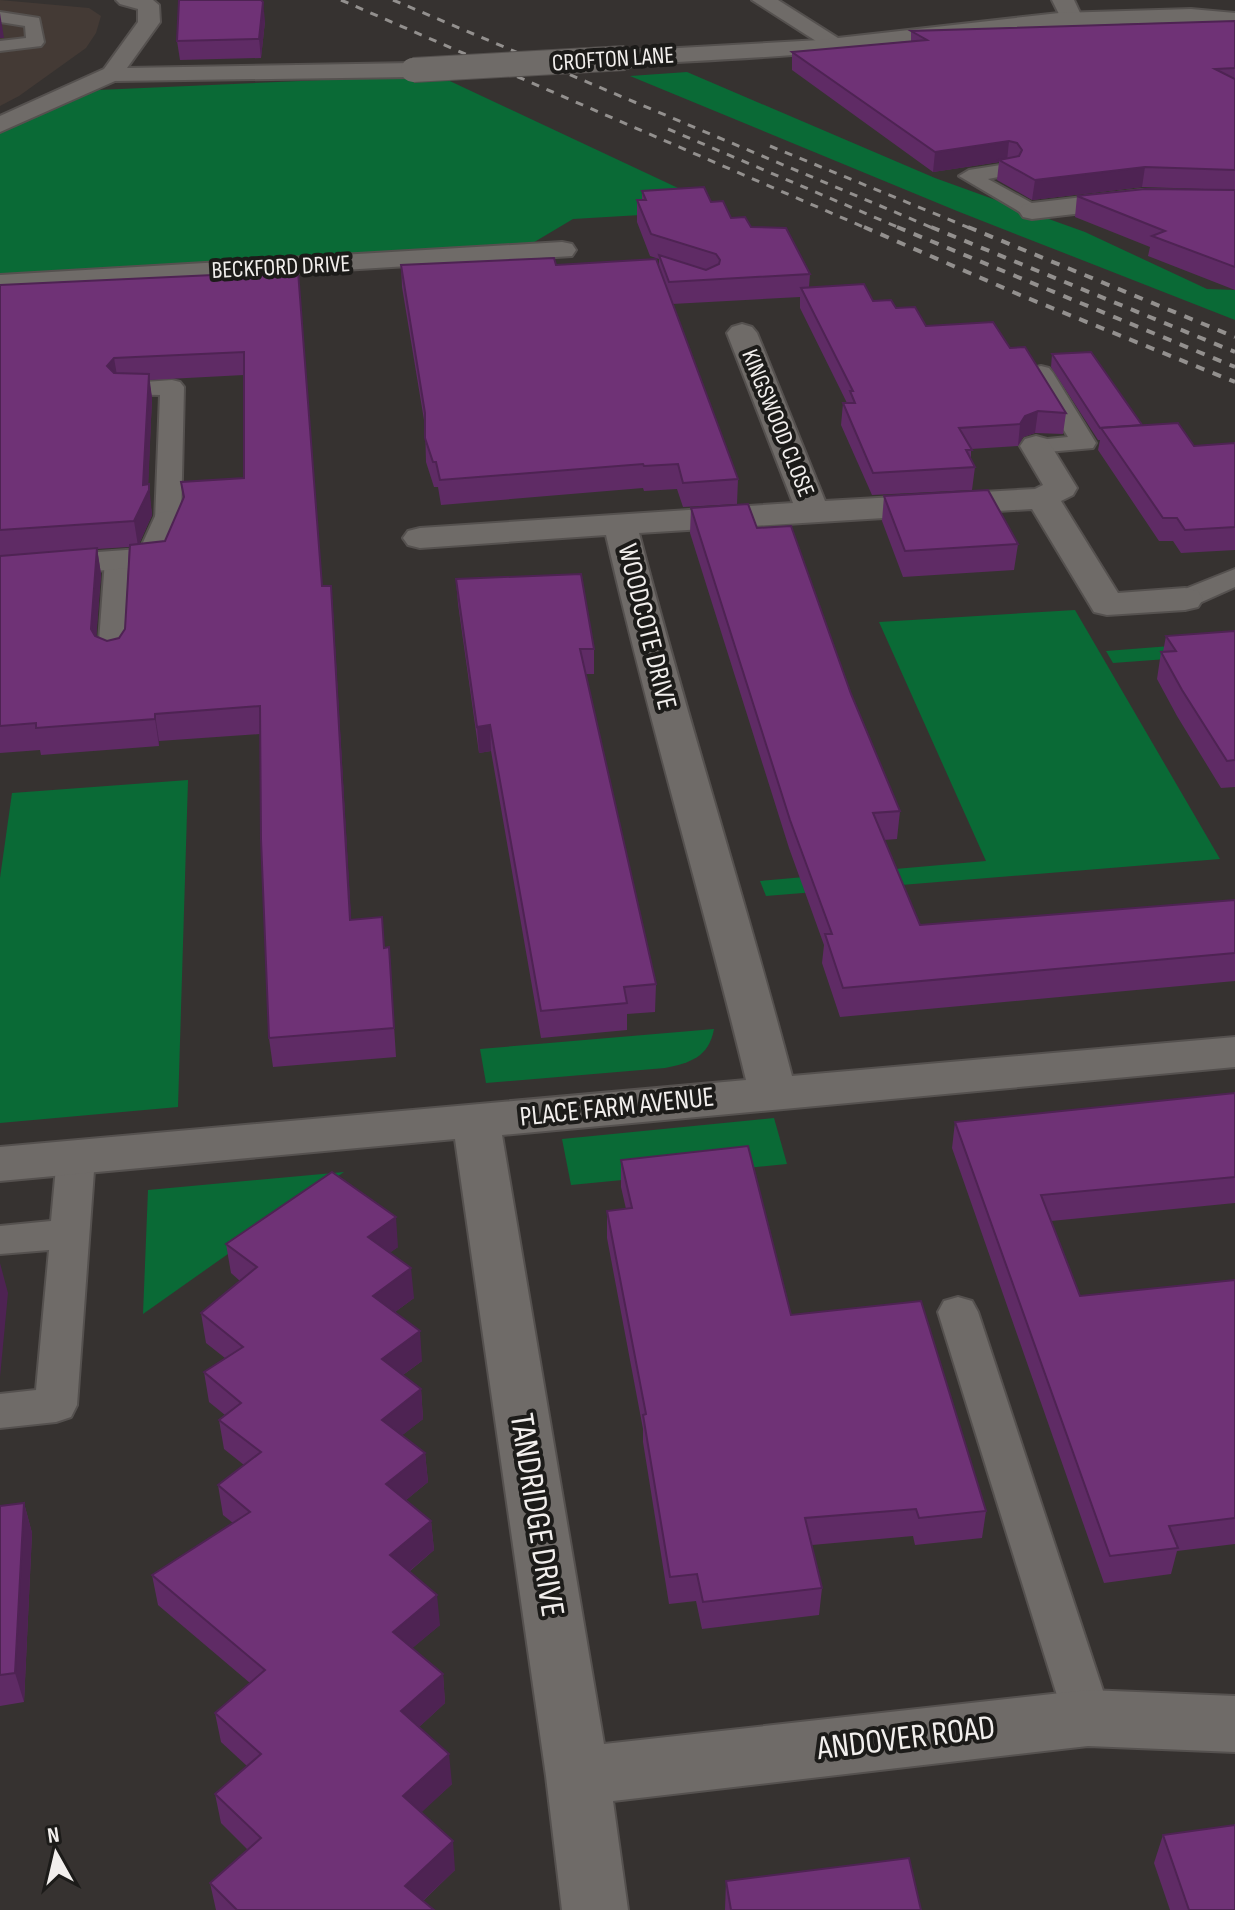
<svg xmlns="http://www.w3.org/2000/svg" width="1235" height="1910" viewBox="0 0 1235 1910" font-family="'Sofia Sans Condensed',sans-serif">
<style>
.built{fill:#443a35}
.green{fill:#0a6a36}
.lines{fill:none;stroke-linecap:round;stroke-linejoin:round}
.service-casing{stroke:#55514f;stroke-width:4}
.minor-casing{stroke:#55514f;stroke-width:4}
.tertiary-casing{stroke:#55514f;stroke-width:4}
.service{fill:#6f6b68;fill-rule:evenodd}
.minor{fill:#6f6b68;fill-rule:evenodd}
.tertiary{fill:#6f6b68;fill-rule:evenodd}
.rail-far1{stroke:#93908e;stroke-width:3;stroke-dasharray:8 8;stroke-linecap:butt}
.rail{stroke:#93908e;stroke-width:4;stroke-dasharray:9 9;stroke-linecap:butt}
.tertiary-bridge-casing{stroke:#55514f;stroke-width:26;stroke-linecap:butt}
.tertiary-bridge{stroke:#6f6b68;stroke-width:24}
.wall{fill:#5f2b65;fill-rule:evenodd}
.shaded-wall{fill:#4e2353}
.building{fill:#6f3276;stroke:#4e2353;stroke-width:2}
.labels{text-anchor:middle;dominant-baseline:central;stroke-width:8;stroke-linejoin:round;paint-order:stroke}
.far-street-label{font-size:24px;fill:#f2efed;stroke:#1c1b19}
.street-label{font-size:28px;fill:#f2efed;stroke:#1c1b19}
.near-street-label{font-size:34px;fill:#f2efed;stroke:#1c1b19}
</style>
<rect width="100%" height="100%" fill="#363230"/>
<path class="built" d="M0 0 89 8 101 16 96 33 86 48 19 96 0 106Z"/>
<g class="green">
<path d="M687 72 935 178 1085 232 1207 289 1235 290V320L957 211 630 76Z"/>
<path d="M437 75 725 210 573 219 531 244 0 276V133L98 90Z"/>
<path d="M1075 610 1220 859 766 896 760 881 986 861 879 622Z"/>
<path d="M1235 641V654L1113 663 1106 651Z"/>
<path d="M188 780 178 1107 0 1123V878L12 793Z"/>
<path d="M714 1029C709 1057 690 1063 665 1068L486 1083 480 1049Z"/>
<path d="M774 1118 787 1164 571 1185 562 1139Z"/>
<path d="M344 1172 143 1314 148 1190Z"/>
</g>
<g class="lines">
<g class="service-casing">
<g id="service">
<path d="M0 12 39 18 44 42 41 46 0 51V41L26 38 25 26 0 22Z"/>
<path d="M1007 164 1014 166 1017 170 1014 174 988 179 1039 207 1042 211 1039 215H1025L959 176 969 170Z"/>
<path d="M1041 366 1049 368 1053 373 1096 443 1093 448 1036 453 1027 451 1024 446 1027 441 1068 437 1029 373 1033 368Z"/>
<path d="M172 380 180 382 184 387 181 521 177 527H159L155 521 160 395 118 394 114 389 118 384Z"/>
<path d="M118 552 127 554 131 560 126 655 122 661 112 664 102 661 98 655 105 560 109 554Z"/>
<path d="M1235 569V587L1195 605 1185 607 1175 605 1171 599 1175 593Z"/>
<path d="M76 1144 89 1148 95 1157 77 1405 71 1417 56 1422 0 1428V1394L36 1390 49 1250 0 1254V1226L51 1221 57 1157 63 1148Z"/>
<path d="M958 1297 972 1301 978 1312 1112 1718 1105 1733 1088 1739 1071 1733 1064 1718 938 1312 944 1301Z"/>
</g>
</g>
<g class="minor-casing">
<g id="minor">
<path d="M752 0H778L849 45 846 50H830Z"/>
<path d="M1052 0H1074L1082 17 1079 22H1063Z"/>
<path d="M1142 190 1235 192V208L1142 206 1032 219 1023 217 1019 211 1023 205 1032 203Z"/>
<path d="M562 242 572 244 576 250 572 256 0 291V275Z"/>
<path d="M742 324 752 327 757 333 825 501 1035 489 1043 485 1020 446 1025 439 1036 436 1047 439 1077 488 1073 495 1061 501 1118 593 1185 588 1198 591 1203 599 1198 607 1185 610 1107 615 1094 612 1032 509 639 533C686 715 744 894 792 1076L1235 1037V1067L502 1135 604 1744 1088 1690 1235 1696V1752L1088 1746 613 1801 628 1910H562L546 1776 455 1139 0 1181V1147L746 1080C702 898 648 718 606 535L420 548 408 545 403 538 408 531 420 528 793 503 727 333 732 327Z"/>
<path d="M168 511 180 514 185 521 166 565 0 579V559L140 549 156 514Z"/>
</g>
</g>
<g class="tertiary-casing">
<g id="tertiary">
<path d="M116 0H153L159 5 160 22 127 68 413 63 421 65 424 70 421 75 413 77 115 81 0 132V116L104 69 138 22V9L120 4Z"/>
<path d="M1191 9 1235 13V25C1113 16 994 35 873 48 791 57 708 60 625 65L614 58 625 51 820 40 1059 13Z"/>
</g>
</g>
<use href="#service" class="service"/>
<use href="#minor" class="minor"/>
<use href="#tertiary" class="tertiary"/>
<g class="rail-far1">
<path d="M341 0 868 229"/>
<path d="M393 0 935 229"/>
<path d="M668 129 902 229"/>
<path d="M770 146 972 229"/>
</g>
<g class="rail">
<path d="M864 227 1020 295 1235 382"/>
<path d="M897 227 1235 367"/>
<path d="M931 227 1235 352"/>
<path d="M968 227 1235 337"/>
</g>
<g class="tertiary-bridge-casing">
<path id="tertiary-bridge" d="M413 70 625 58"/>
</g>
<use href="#tertiary-bridge" class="tertiary-bridge"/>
</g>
<g class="wall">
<path d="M265 21 261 58 180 60 177 41Z"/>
<path d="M1235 21V190L1142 187 1032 200 997 180 999 162 933 172 792 70V52L911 41V31Z"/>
<path d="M642 191 711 202 731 218 751 227 810 274 809 287 873 301 896 308 926 326 1010 348 1066 413 1063 434 1035 433 1023 437 1018 446 971 449V460L975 467 972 490 872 495 841 425 843 403H847L800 308V297L672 304 738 479 737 504 683 507 677 489 644 491 643 488 441 505 438 487H434L426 462 425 426 402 287 401 265 659 267V259L650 256 637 222V200H642Z"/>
<path d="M1235 191V290L1148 256 1150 247 1075 217 1077 196Z"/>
<path d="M298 271 322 586H331L333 611 351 920 385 948 389 947 396 1057 273 1067 269 1038 260 734 159 741V746L41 755 40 750 0 753V285ZM244 375V478L181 482 183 500 165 541 139 544 152 515 148 484 152 398 149 380ZM129 547 125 629 119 638 107 641 96 637 101 574 97 549Z"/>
<path d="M1052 354 1142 426 1194 446 1235 443V550L1181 553 1173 541H1159L1098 450 1100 440H1098L1051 367Z"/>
<path d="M884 496 1018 544 1014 570 903 577 882 521Z"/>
<path d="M691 508 757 528 851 694 900 811 897 839 884 840 920 925 1235 900V981L840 1017 822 963 824 945 789 848 690 533Z"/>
<path d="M456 579 594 649V674H586L656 984 655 1012 627 1014V1030L541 1038 491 751 479 753 458 604Z"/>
<path d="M1235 631V787L1221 788 1177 716 1157 679 1161 652H1163L1166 636Z"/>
<path d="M1235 1093V1203L1051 1221 1080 1296 1235 1280V1544L1177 1551 1171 1574 1104 1583 952 1148 955 1122Z"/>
<path d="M621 1160 791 1315 986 1511 982 1538 915 1545 913 1536 812 1545 822 1588 819 1615 702 1629 696 1601 669 1604 643 1442V1429L607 1238V1211L626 1209 621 1187Z"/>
<path d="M226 1244 398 1247 389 1253 414 1298 395 1312 422 1361 403 1375 421 1389 423 1419 402 1435 425 1453 428 1482 406 1500 431 1521 434 1550 409 1572 440 1625 412 1648 443 1674 445 1703 419 1727 452 1784 421 1812 455 1870 423 1901 434 1910H216L210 1883 248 1850 221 1823 215 1794 247 1766 221 1742 215 1713 250 1683 158 1605 152 1575 233 1523 223 1515 218 1485 244 1465 224 1449 219 1420 225 1415 209 1402 204 1372 225 1358 206 1343 201 1313 240 1281 231 1273Z"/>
<path d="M24 1503 32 1533 24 1702 0 1706V1506Z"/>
<path d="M1163 1835 1235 1910H1170L1154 1863Z"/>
<path d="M726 1881 921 1910H725Z"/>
</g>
<g class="shaded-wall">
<path d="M263 2 265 21 261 58 259 39Z"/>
<path d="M0 13 4 38H0Z"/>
<path d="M1009 141 1007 161 999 160V162L933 172 935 152Z"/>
<path d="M1145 167 1142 187 1032 200 1035 180Z"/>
<path d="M114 358 118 381 107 366Z"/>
<path d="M149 374 152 398 148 492 149 484 152 515 138 546 134 521 143 485Z"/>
<path d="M1038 411 1035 433 1023 437 1018 446 1020 424 1025 416Z"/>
<path d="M97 548 101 574 95 655 91 629Z"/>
<path d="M331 586 333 611 353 948 350 920Z"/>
<path d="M155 714 159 741V746L155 719Z"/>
<path d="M490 725 491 751 479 753 477 727Z"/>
<path d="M396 1217 398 1247 370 1267 368 1237Z"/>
<path d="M0 1263 8 1293 0 1377Z"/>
<path d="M411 1268 414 1298 376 1326 373 1296Z"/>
<path d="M420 1331 422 1361 385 1388 382 1359Z"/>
<path d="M421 1389 423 1419 385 1449 382 1420Z"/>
<path d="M425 1453 428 1482 389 1514 386 1484Z"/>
<path d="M24 1503 32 1533 24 1702 15 1673Z"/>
<path d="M431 1521 434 1550 393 1585 390 1555Z"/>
<path d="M437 1595 440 1625 396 1662 393 1632Z"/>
<path d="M443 1674 445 1703 404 1741 401 1711Z"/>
<path d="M449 1754 452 1784 407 1826 403 1796Z"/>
<path d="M453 1841 455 1870 413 1910 405 1886Z"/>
</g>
<g class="building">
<path d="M179 0H261L263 2 259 39 177 41Z"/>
<path d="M1235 21V68L1215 69 1235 79V170L1145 167 1035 180 999 160 1019 156 1022 150 1017 143 1009 141 935 152 792 52 927 40 911 31Z"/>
<path d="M704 187 711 202 723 201 731 218 745 217 751 227 786 228 810 274 669 282 659 255 706 270 719 264 720 260 716 254 651 234 637 200H646L642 191Z"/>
<path d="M1145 189 1235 190V267L1152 236 1165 231 1077 196Z"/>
<path d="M554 258 556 265 656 259 738 479 683 483 678 464 644 466 643 464 440 480 436 462H433L425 438V413L401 265Z"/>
<path d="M298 271 322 586H331L350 920 382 917 384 948 389 947 394 1028 269 1038 261 839 260 706 155 714V719L36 728V723L0 726V556L97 548 91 629 95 636 107 641 119 638 125 629 130 545 165 541 184 497 181 482 244 478V352L114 358 107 366 114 373 149 374 143 485 149 484V490L134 521 0 530V285Z"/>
<path d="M864 284 873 301 891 300 896 308 915 307 926 326 993 322 1010 348 1025 347 1066 413 1038 411 1025 416 1020 424 959 428 972 450H966L975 467 873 473 843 403H855L850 391H853L801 288Z"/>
<path d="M1091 352 1142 425 1100 428 1052 354Z"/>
<path d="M1178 423 1194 446 1235 443V527L1185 530 1177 518H1163L1101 428Z"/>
<path d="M988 490 1018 544 905 551 884 496Z"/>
<path d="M748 504 757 528 791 526 851 694 900 811 873 813 920 925 1235 900V953L843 988 825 934H832L790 820 691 508Z"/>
<path d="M581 574 594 649H580L656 984 624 987 627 1003 541 1011 490 725 477 727 456 579Z"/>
<path d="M1235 631V760L1227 761 1182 690 1161 652 1176 651 1166 636Z"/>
<path d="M1235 1093V1177L1041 1195 1080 1296 1235 1280V1518L1169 1526 1178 1548 1110 1556 955 1122Z"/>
<path d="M748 1146 791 1315 921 1301 986 1511 919 1518 916 1509 805 1518 822 1588 703 1602 697 1574 670 1577 643 1415 646 1414 607 1211 632 1208 621 1160Z"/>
<path d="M332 1172 396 1217 368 1237 411 1268 373 1296 420 1331 382 1359 421 1389 382 1420 425 1453 386 1484 431 1521 390 1555 437 1595 393 1632 443 1674 401 1711 449 1754 403 1796 453 1841 405 1886 434 1910H237L210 1883 261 1838 215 1794 261 1754 215 1713 265 1670 152 1575 250 1512 218 1485 261 1452 219 1420 241 1403 204 1372 243 1347 201 1313 257 1267 226 1244Z"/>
<path d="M24 1503 15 1673 0 1675V1506Z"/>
<path d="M1235 1825V1910H1189L1163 1835Z"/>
<path d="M909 1858 921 1910H731L726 1881Z"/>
</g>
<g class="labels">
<g class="far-street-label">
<text transform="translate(613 59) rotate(-4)">CROFTON LANE</text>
<text transform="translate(281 267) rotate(-3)">BECKFORD DRIVE</text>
<text transform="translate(778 423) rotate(68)">KINGSWOOD CLOSE</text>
</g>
<g class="street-label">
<text transform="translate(647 627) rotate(76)">WOODCOTE DRIVE</text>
<text transform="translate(617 1107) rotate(-6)">PLACE FARM AVENUE</text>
</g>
<g class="near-street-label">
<text transform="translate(537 1515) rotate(81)">TANDRIDGE DRIVE</text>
<text transform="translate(906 1738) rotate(-7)">ANDOVER ROAD</text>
</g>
</g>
<g transform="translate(56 1854) rotate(352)" stroke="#1c1b19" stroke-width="6" paint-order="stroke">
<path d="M0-6L14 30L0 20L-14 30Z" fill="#f2efed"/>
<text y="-12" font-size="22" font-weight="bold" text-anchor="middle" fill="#f2efed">N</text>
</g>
</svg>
